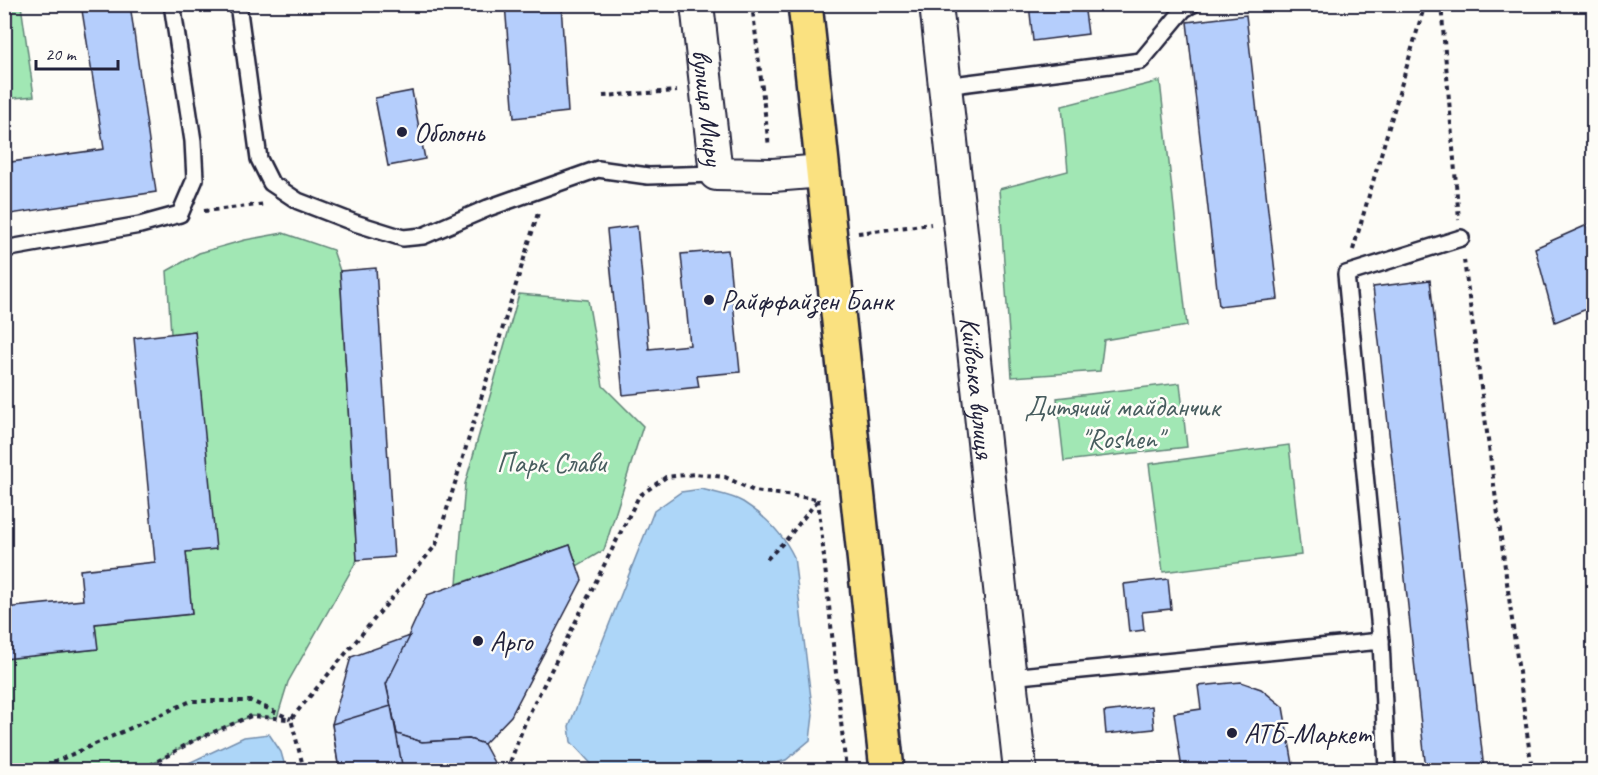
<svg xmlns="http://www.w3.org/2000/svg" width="1598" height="775" viewBox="0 0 1598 775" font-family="Caveat,sans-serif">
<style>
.green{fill:#a1e7b4;stroke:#628478;stroke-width:1.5}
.water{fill:#add6f8;stroke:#758eac;stroke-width:1.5}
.building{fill:#b5cefc;stroke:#22223b;stroke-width:1.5}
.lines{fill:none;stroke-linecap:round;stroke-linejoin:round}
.lane-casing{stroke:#22223b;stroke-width:20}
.street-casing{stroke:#22223b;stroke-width:36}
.primary-casing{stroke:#22223b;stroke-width:38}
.path{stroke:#22223b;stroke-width:4;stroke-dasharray:4.5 4.5;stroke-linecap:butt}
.lane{stroke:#fdfcf7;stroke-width:15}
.street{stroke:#fdfcf7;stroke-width:32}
.primary{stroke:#fae180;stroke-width:33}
.poi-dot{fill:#22223b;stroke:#fdfcf7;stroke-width:2}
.labels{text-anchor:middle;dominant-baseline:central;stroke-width:5;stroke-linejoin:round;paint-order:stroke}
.street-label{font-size:28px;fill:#22223b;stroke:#fdfcf7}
.poi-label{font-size:28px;fill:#22223b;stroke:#fdfcf7;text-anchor:start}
.park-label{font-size:28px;fill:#485d5f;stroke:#fdfcf7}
</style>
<rect width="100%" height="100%" fill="#fdfcf7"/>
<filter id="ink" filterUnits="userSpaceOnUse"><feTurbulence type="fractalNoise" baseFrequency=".0167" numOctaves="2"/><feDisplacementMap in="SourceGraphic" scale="12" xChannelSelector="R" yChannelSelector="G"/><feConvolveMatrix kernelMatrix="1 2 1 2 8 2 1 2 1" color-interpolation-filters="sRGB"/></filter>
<g filter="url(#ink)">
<g class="green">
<path d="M4 5H21L34 96 5 99Z"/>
<path d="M1160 81 1187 326 1104 340 1100 371 1012 377 999 189 1068 171 1062 106Z"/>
<path d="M283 233 333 250 340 271 357 560 288 682 277 718 251 716 193 741 142 770H5V659L97 649 95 624 192 614 186 552 194 331 171 334 167 271 199 253 245 240Z"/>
<path d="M519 294 588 300 603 386 643 426 604 550 577 566 570 545 457 584 465 484Z"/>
<path d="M1180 383 1187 447 1064 461 1057 398Z"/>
<path d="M1289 445 1301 555 1163 572 1149 464Z"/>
</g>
<g class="water">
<path d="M702 489C715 493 732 495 743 502 765 516 783 534 794 557L813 715 810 740 786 760 752 770H597L571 742 569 726 654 511 681 492Z"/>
<path d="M269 734 281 752 286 770H174L244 737Z"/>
</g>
<g class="building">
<path d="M81 4H130L156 192 4 215V163L104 149Z"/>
<path d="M505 4H561L568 112 514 118Z"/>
<path d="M1029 4H1084L1088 34 1033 41Z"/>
<path d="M1246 15 1278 299 1219 306 1187 22Z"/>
<path d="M412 91 425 159 388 166 375 98Z"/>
<path d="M1594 222V306L1555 322 1535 248Z"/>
<path d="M637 226 649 349 690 345 681 254 728 250 740 372 697 376 699 387 623 395 607 230Z"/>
<path d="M376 268 394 557 357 560 340 271Z"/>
<path d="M1430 280 1484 770H1426L1373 287Z"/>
<path d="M195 331 216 549 186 552 192 614 95 624 98 649 4 659V608L83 600 80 570 155 562 134 338Z"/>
<path d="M570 545 582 580 511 716 484 744 469 739 422 742 397 734 386 684 427 595Z"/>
<path d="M1168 579 1171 609 1142 612 1144 630 1129 632 1124 584Z"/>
<path d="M410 636 386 684 397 734 422 742 469 739 484 744 498 770H339L332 724 351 657Z"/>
<path d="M1241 682 1261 689 1283 707 1294 770H1182L1174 713 1201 709 1198 686Z"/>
<path d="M391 706 403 770H339L332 724Z"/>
<path d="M1152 706 1154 729 1106 734 1104 712Z"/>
<path d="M1163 764 1164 770H1116Z"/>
</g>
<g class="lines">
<g class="lane-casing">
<g id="lane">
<path d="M238 4 259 159 271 183 298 201 355 223 403 238 423 236 488 208 598 169 648 176 716 174"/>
<path d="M945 86 1141 61 1184 9 1193 4"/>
<path d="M4 249 140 225 180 214 195 179 193 141 172 4"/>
<path d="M1381 641 1346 274 1461 238"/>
<path d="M1009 677 1381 641 1387 770"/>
</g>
</g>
<g class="street-casing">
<g id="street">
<path id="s1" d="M697 4 716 174 773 175 823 171"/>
<path id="s2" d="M936 4 1020 770"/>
</g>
</g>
<g class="primary-casing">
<path id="primary" d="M805 4 887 770"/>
</g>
<g class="path">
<path d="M752 4 769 147"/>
<path d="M1441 4 1459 220"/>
<path d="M603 96 677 91"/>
<path d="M204 211 266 204"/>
<path d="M858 233 931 224"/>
<path d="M1353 250 1425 4"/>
<path d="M1464 260 1532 770"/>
<path d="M818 499 846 770"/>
<path d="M767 559 786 540 818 500"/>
<path d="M37 770 191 701H251L291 719"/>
<path d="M142 770 193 741 251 716 287 719"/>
<path d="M304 770 291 719 436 545 538 213"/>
<path d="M511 770 509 765 526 720 639 496 666 477 695 474 725 477 754 491 818 499"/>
</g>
<use href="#lane" class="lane"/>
<use href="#street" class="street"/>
<use href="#primary" class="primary"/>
</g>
</g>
<g class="poi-dot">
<circle cx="402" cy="132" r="6"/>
<circle cx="709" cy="300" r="6"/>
<circle cx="478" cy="641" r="6"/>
<circle cx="1232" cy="733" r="6"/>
</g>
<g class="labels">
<g class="street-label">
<text stroke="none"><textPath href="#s1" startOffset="104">вулиця Миру</textPath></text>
<text stroke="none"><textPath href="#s2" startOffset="386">Київська вулиця</textPath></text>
</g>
<g class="poi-label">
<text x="414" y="132">Оболонь</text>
<text x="721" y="300">Райффайзен Банк</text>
<text x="490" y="641">Арго</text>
<text x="1244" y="733">АТБ-Маркет</text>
</g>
<g class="park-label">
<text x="1122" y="406">Дитячий майданчик<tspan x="1122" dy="32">"Roshen"</tspan></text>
<text x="551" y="462">Парк Слави</text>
</g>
</g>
<rect width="1598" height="775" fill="none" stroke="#fdfcf7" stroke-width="24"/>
<rect x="12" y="12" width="1574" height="751" fill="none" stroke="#22223b" stroke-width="2" filter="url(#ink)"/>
<path d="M36 60v9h82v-9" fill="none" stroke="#22223b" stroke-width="3"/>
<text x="45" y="60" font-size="18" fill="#22223b" stroke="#fdfcf7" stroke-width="4.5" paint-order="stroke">20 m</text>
</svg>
